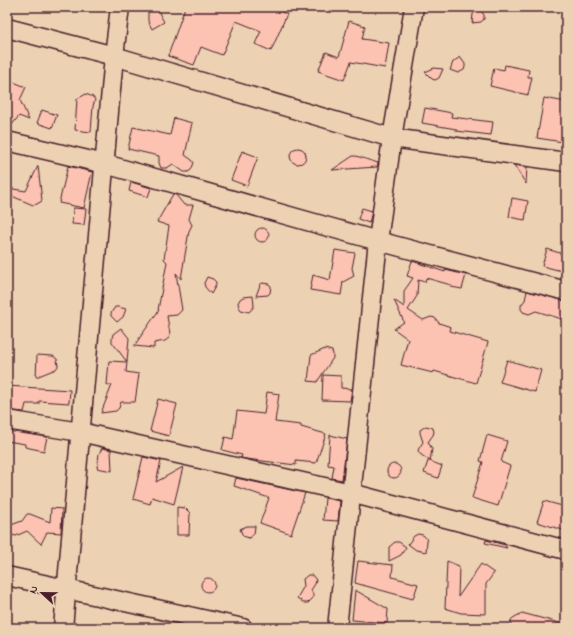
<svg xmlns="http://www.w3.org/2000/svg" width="573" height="635" viewBox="0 0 573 635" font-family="'Indie Flower',sans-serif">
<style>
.building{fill:#fcc3b2;stroke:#4a1f2b}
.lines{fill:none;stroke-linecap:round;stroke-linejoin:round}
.minor-casing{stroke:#4a1f2b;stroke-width:21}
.minor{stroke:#ecd2b3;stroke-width:18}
</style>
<rect width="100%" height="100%" fill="#ecd2b3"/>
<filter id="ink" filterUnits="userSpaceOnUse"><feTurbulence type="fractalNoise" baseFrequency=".025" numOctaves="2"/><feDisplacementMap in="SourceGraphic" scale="8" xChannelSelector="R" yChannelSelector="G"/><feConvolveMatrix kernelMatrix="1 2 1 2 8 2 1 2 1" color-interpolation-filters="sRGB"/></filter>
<g filter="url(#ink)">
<g class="building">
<path d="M148 7H156L164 22 152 29 148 21Z"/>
<path d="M185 7H268L287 14 271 51 255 44 261 31 236 21 222 55 201 47 194 65 168 56Z"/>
<path d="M479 10 482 12 484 15V19L481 22 472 23 473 14 475 11Z"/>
<path d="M349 21 365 26 362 39 389 43 385 68 351 62 344 80 318 71 326 52 339 57Z"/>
<path d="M460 57 465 64V67L464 70 458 73 450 70 453 62Z"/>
<path d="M505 65 529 70 528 77H532L528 95 490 86 494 68 504 70Z"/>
<path d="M434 68 443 69 439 78 435 80 432 79 425 72Z"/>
<path d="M11 81 26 87 20 100 29 120 19 116 7 131V89Z"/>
<path d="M86 94 93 97 95 100 93 106 91 132 75 130 77 99Z"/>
<path d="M544 98 566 102V126L563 142 537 138Z"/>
<path d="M425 108 452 113 451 117 493 122 491 135 456 131V129L422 123Z"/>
<path d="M42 110 57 115 52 128 37 123Z"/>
<path d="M174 118 192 123 185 155 192 160 194 163 191 170 188 172H184L173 164 167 168H161L159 163V156L128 149 133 127 170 135Z"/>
<circle cx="298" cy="156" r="8"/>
<path d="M242 151 258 157 247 186 231 180Z"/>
<path d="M353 156H356L378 163 377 167 332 170Z"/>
<path d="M514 165 527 167 526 184Z"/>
<path d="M38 166 42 201 37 204 33 205 7 194V188L26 191Z"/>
<path d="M68 166 92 172 84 208 59 203Z"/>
<path d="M131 182 151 188 148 197 129 191Z"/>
<path d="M173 194 176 195 184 205H193L189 219 192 225 189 231 181 279 176 273 182 310 177 315 167 316 170 334 169 338 165 341 154 343V348L134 346 159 310H158L167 262 164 259 169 226 157 222Z"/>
<path d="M512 198 528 201 525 220 509 217Z"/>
<path d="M73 208 86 209 84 225 72 224Z"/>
<path d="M362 208 372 211 369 223 358 219Z"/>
<circle cx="262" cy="235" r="7"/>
<path d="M547 249 566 255V272L542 266Z"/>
<path d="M335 250 355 253 352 268 354 276 343 282 341 295 310 290 313 275 330 280Z"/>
<path d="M412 261 445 272V270L466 275 462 289 451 287V285L426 278 425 282 418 280 417 296 408 310 423 320 431 317 435 318 439 323 451 327 450 331 488 342 476 383 434 371 433 373 401 365 408 339 394 329 404 322 394 300 404 307V291L413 278 407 276Z"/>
<path d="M207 277 213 279 216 282V285L211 294 205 287 204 283Z"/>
<path d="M262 283 269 284 271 286 270 293 268 295 256 296 260 285Z"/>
<path d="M527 291 566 301 562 319 536 311 529 314 523 312 521 309V305L525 300Z"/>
<path d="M253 296 254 306 252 309 249 312 241 310 239 307 238 303 240 299 243 297Z"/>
<path d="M115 307H118L126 309 123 317 117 322 111 316V313Z"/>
<path d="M121 328 129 338 127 362 112 342V338L113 334Z"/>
<path d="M325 349 332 351 333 354V358L317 382 308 381 311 355Z"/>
<path d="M37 355 53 356 57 359 58 366 56 369 36 377Z"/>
<path d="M507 360 541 370 535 392 500 382Z"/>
<path d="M109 361 127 362 126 372 139 374 135 402H121L119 408 116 411 101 413 112 385H107Z"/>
<path d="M323 375 341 376V388L352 389 350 401 322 400Z"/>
<path d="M7 386 70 390 69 403 39 401V404H26L24 412 7 410Z"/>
<path d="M267 392 279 394 275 422 301 425V427L326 434 316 463 296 461V465L246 459 241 458 242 455 222 450 225 437 233 439 237 411 264 414Z"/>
<path d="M158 399 177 404 169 436 150 431Z"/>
<path d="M426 426 433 428 434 432 433 435 428 442 432 449 430 461 442 466 438 478 424 473 428 461H430L420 454 418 451 419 448 423 442 420 433V430Z"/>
<path d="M7 431 47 437 44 451 25 447V444L7 441Z"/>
<path d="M330 435 347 439 342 480 332 478 334 466 328 465Z"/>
<path d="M487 435 507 441 501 462 510 466 498 506 472 498 483 462 480 461Z"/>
<path d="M102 448 111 450 112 471 97 468 99 454Z"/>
<path d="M143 457 161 461 156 482 183 467 174 504 152 497 150 504 133 499Z"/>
<circle cx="394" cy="471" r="7"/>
<path d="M236 478 305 493 291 534 260 523 269 498 234 486Z"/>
<path d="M325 498 340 501 338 521 323 520Z"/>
<path d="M544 501 566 507V531L537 522Z"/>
<path d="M177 507 185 508 190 513 189 535H177Z"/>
<path d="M51 508 62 509 61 533 47 532 41 544 27 531 16 536 12 535 10 532 9 528 11 525 22 521 27 514H30L50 522Z"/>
<path d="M247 526H255L254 534 249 538 243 536 240 529Z"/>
<path d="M418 534 423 535 426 538 427 542 426 552 416 550 408 544 414 536Z"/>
<path d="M486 540 505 545 507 548 485 543Z"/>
<path d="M395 542H399L406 547 401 555 389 561V547Z"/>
<path d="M358 561 393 565 392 577 418 584 413 599 355 583Z"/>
<path d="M447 561 459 566 458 597 481 564 494 573 486 584V614L461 613 445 608Z"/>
<path d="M308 575H312L316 580 315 584 311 590 313 594V598L308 603H304L297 598 304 586 303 579Z"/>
<circle cx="208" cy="585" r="7"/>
<path d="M355 590 388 609 387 623 352 620Z"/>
<path d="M522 613 563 624 562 628H511V620L513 618Z"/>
</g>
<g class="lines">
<g class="minor-casing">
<g id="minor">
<path d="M7 28 114 56 392 138 566 162"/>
<path d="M7 141 105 164 378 241 566 291"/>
<path d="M7 420 80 432 351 493 566 550"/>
<path d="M7 576 243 628"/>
<path d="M63 628 114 56 120 7"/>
<path d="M337 628 378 241 392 138 414 7"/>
</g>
</g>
<use href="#minor" class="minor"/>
</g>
</g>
<rect width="573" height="635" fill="none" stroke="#ecd2b3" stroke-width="24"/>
<rect x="12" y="12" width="549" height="611" fill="none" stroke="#4a1f2b" stroke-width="1.5" filter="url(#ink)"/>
<g transform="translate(42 593) rotate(292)" stroke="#ecd2b3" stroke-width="3" paint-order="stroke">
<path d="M0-3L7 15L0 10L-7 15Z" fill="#4a1f2b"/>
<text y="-6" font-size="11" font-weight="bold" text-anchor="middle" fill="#4a1f2b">N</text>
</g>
</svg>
